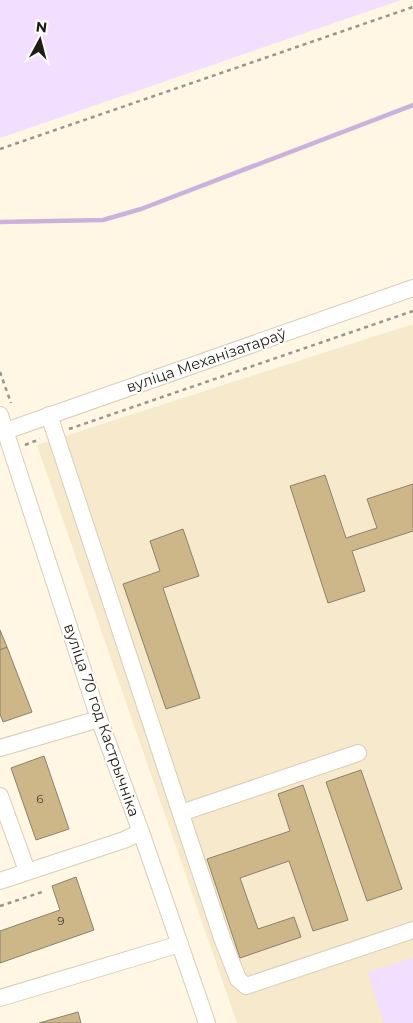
<svg xmlns="http://www.w3.org/2000/svg" width="413" height="1023" viewBox="0 0 413 1023" font-family="Montserrat,sans-serif">
<style>
.built{fill:#f7e9cb}
.green{fill:#f2deff}
.lines{fill:none;stroke-linecap:round;stroke-linejoin:round}
.stream{stroke:#cdb1dd;stroke-width:4.5}
.building{fill:#cdb788;stroke:#8b816d}
.minor-casing{stroke:#d7cdb7;stroke-width:18}
.path{stroke:#9b9587;stroke-width:2.5;stroke-dasharray:4 4;stroke-linecap:butt}
.minor{stroke:#fff;stroke-width:16}
.labels{text-anchor:middle;dominant-baseline:central;stroke-width:4;stroke-linejoin:round;paint-order:stroke}
.number-label{font-size:12px;fill:#4b4330}
.street-label{font-size:15px;fill:#201c13;stroke:#fff}
</style>
<rect width="100%" height="100%" fill="#fff6e4"/>
<path class="built" d="M413 324V1023H237L37 445Z"/>
<g class="green">
<path d="M0 0H401L0 138Z"/>
<path d="M413 958V1023H384L368 972Z"/>
</g>
<g class="lines">
<path class="stream" d="M0 222 103 220 141 209 413 105"/>
</g>
<g class="building">
<path d="M325 475 346 538 377 528 367 499 413 484V531L352 551 365 591 328 603 290 486Z"/>
<path d="M183 529 199 576 163 588 200 698 166 709 123 584 160 571 150 541Z"/>
<path d="M0 630 7 647 0 650Z"/>
<path d="M7 647 32 712 3 722 0 714V650Z"/>
<path d="M44 756 69 829 36 840 11 768Z"/>
<path d="M361 770 402 889 367 901 326 782Z"/>
<path d="M303 785 348 920 313 931 289 861 240 878 258 929 294 917 301 937 240 958 207 859 290 831 278 794Z"/>
<path d="M76 877 94 930 0 963V931L60 910 52 886Z"/>
<path d="M78 1012 81 1023H39Z"/>
</g>
<g class="lines">
<g class="minor-casing">
<g id="minor">
<path d="M0 415 99 719 141 832 207 1023"/>
<path d="M49 415 222 938 238 979 246 986 413 930"/>
<path d="M0 433 413 288"/>
<path d="M0 748 99 719"/>
<path d="M0 796 27 871"/>
<path d="M181 813 358 753"/>
<path d="M0 881 124 840 141 832"/>
<path d="M0 998 180 944"/>
</g>
</g>
<g class="path">
<path d="M0 149 413 7"/>
<path d="M0 372 11 403"/>
<path d="M69 429 413 311"/>
<path d="M25 445 40 439"/>
<path d="M0 906 42 892"/>
</g>
<use href="#minor" class="minor"/>
</g>
<g class="labels">
<g class="number-label">
<text x="40" y="798">6</text>
<text x="61" y="920">9</text>
</g>
<g class="street-label">
<text transform="translate(206 360) rotate(-19)">вуліца Механізатараў</text>
<text transform="translate(102 720) rotate(71)">вуліца 70 год Кастрычніка</text>
</g>
</g>
<g transform="translate(40 40) rotate(7)" stroke="#ffffff" stroke-width="4" paint-order="stroke">
<path d="M0-4L9 19L0 12L-9 19Z" fill="#201c13"/>
<text y="-8" font-size="14" font-weight="bold" text-anchor="middle" fill="#201c13">N</text>
</g>
</svg>
